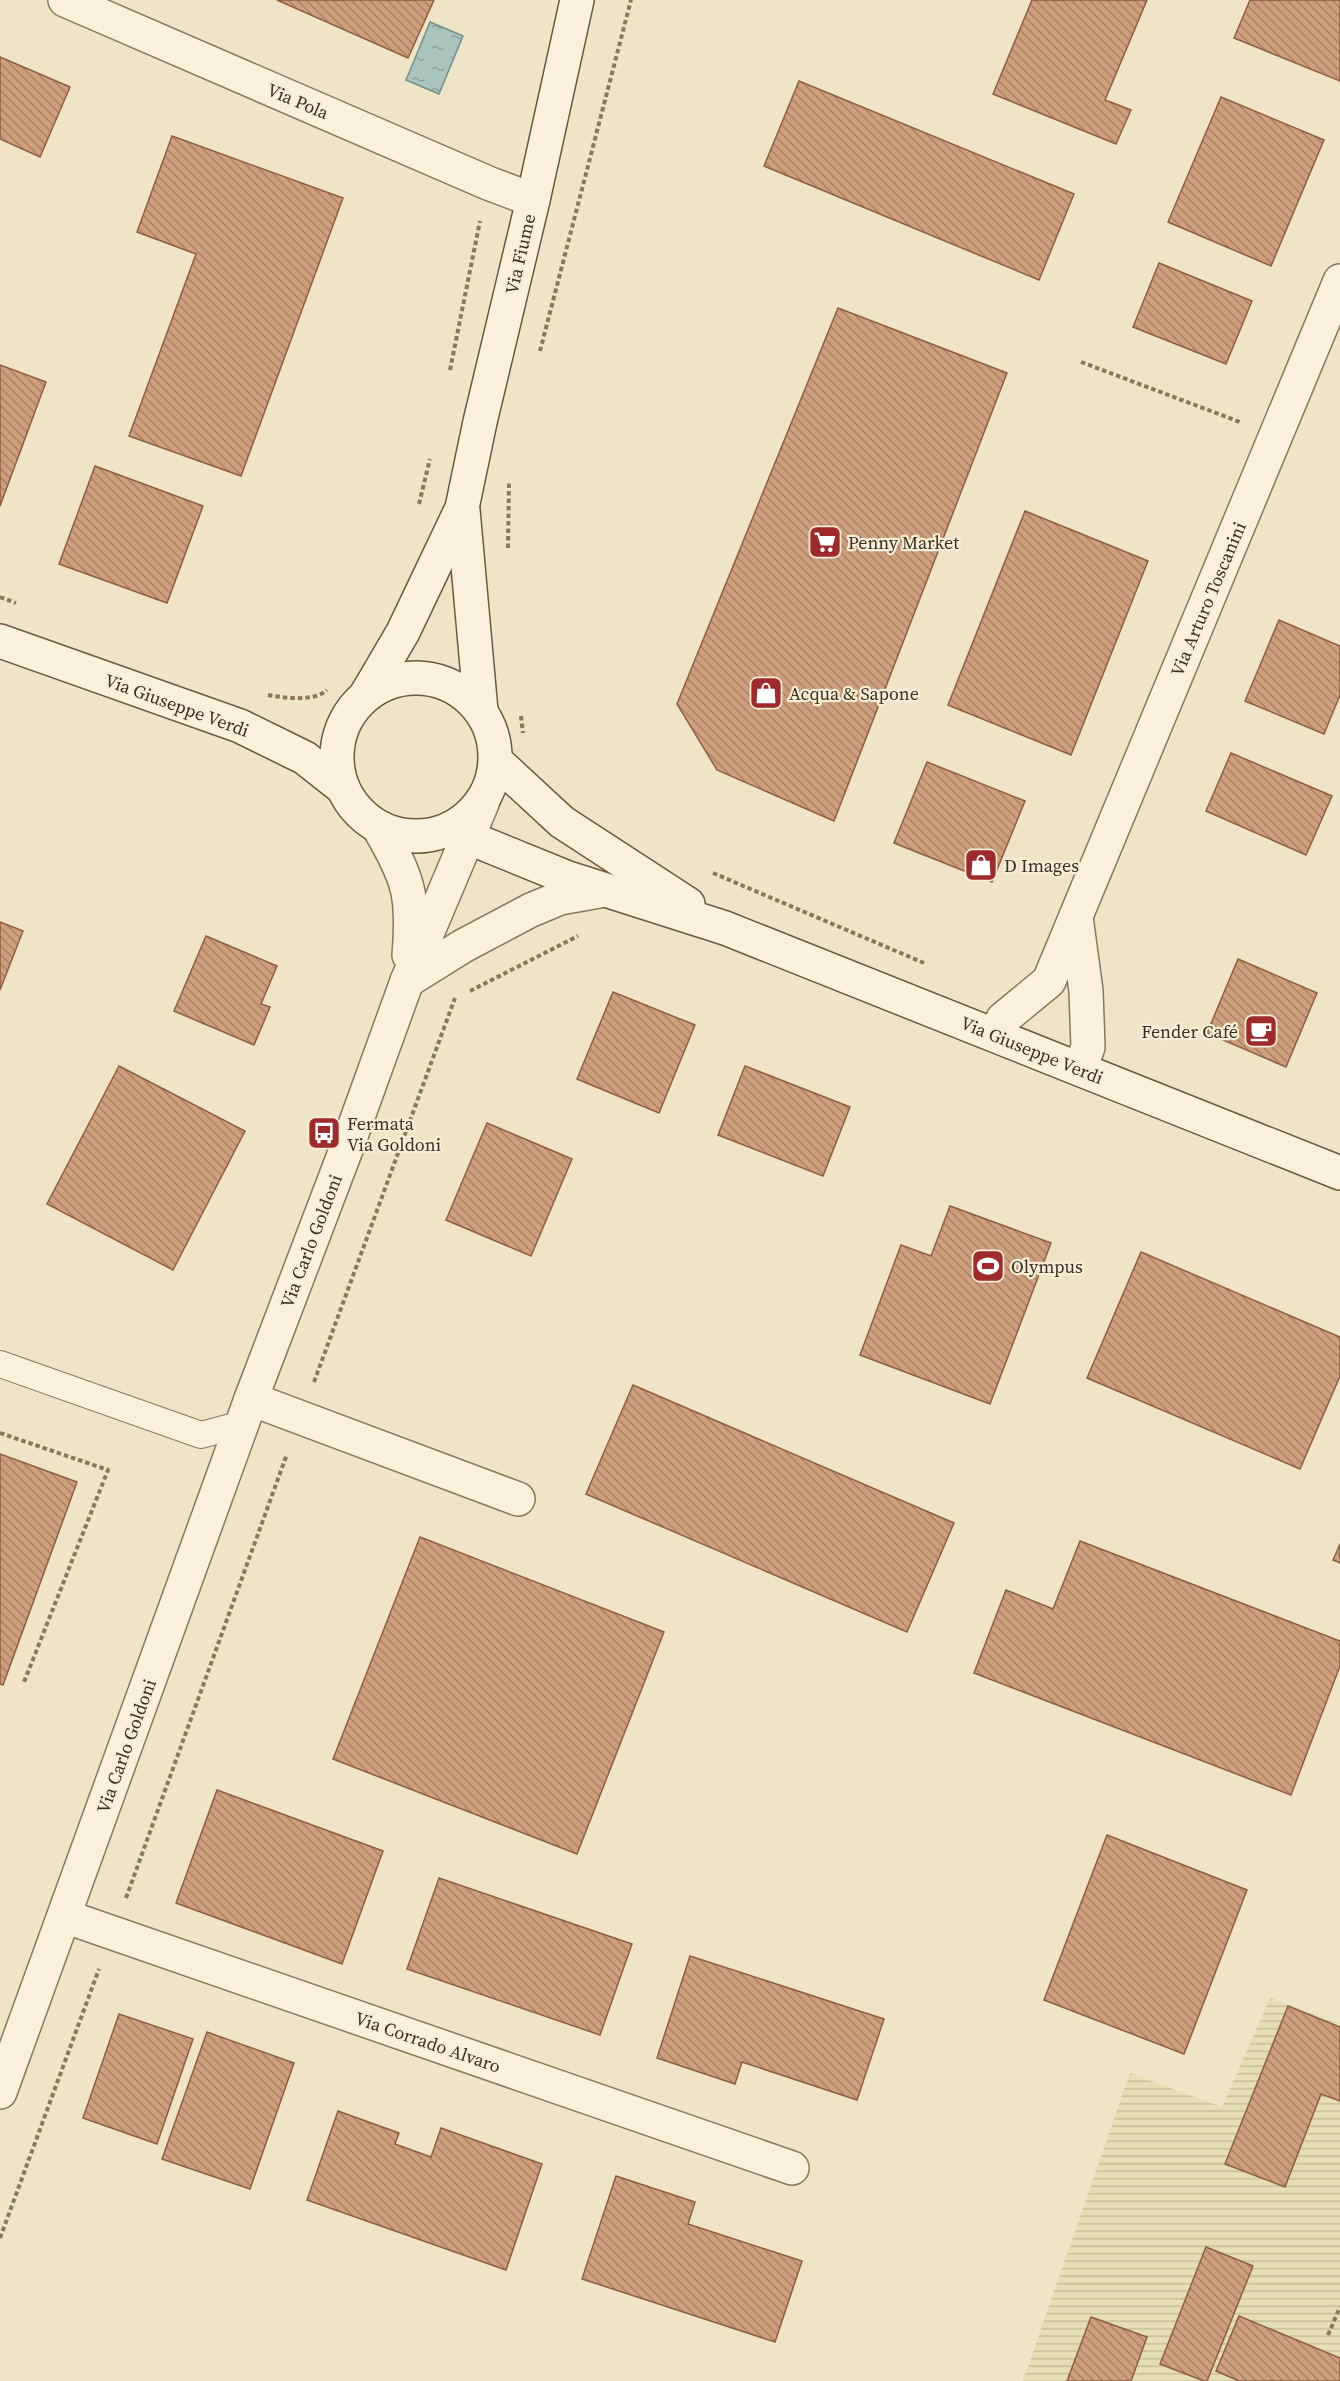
<svg xmlns="http://www.w3.org/2000/svg" width="1340" height="2381" viewBox="0 0 1340 2381" font-family="'Source Serif 4',serif">
<style>
.farmland{fill:url(#farmland-rules)}
.water{fill:url(#water-ripples);stroke:#6f938a;stroke-width:1.5}
.building{fill:url(#building-back-hatch);stroke:#8d5f41;stroke-width:1.5}
.lines{fill:none;stroke-linecap:round;stroke-linejoin:round}
.lane-casing{stroke:#8d765c;stroke-width:28}
.street-casing{stroke:#8d765c;stroke-width:36}
.secondary-casing{stroke:#6f573f;stroke-width:36}
.path{stroke:#8d765c;stroke-width:4;stroke-dasharray:4.5 3;stroke-linecap:butt}
.lane{stroke:#faf1dc;stroke-width:26}
.street{stroke:#faf1dc;stroke-width:33}
.secondary{stroke:#faf1dc;stroke-width:33}
.labels{text-anchor:middle;dominant-baseline:central;stroke-width:4.5;stroke-linejoin:round;paint-order:stroke}
.street-label{font-size:18px;fill:#3d2e20;stroke:#f7eed8}
.poi-label{font-size:18px;fill:#3d2e20;stroke:#f7eed8;text-anchor:start}
</style>
<defs>
<pattern id="farmland-rules" width="6" height="5" patternUnits="userSpaceOnUse" patternTransform="scale(1.5)"><rect width="6" height="5" fill="#e6deb5"/><path d="M0 2.5h6" fill="none" stroke="#c6bf9b"/></pattern>
<pattern id="water-ripples" width="26" height="14" patternUnits="userSpaceOnUse" patternTransform="scale(1.5)"><rect width="26" height="14" fill="#a9c4bc"/><path d="M2 4q2-2 4 0t4 0M15 11q2-2 4 0t4 0" fill="none" stroke="#8ba098"/></pattern>
<pattern id="building-back-hatch" width="6" height="6" patternUnits="userSpaceOnUse" patternTransform="scale(1.5)"><rect width="6" height="6" fill="#cf9f7d"/><path d="M-1 5l2 2M0 0l6 6M5-1l2 2" fill="none" stroke="#a98266"/></pattern>
</defs>
<rect width="100%" height="100%" fill="#f0e4c8"/>
<path class="farmland" d="M1270 1998 1340 2024V2381H1023L1130 2073 1222 2107Z"/>
<path class="water" d="M430 22 463 36 439 94 406 80Z"/>
<g class="building">
<path d="M277 0H434L408 58Z"/>
<path d="M1032 0H1147L1105 100 1131 110 1116 144 993 94Z"/>
<path d="M1250 0H1340V81L1234 38Z"/>
<path d="M0 57 70 87 40 157 0 139Z"/>
<path d="M799 81 1074 194 1039 280 764 166Z"/>
<path d="M1221 97 1324 140 1271 266 1168 222Z"/>
<path d="M172 136 343 198 241 476 129 436 196 254 137 232Z"/>
<path d="M1159 263 1252 301 1226 364 1133 327Z"/>
<path d="M838 308 1007 373 834 821 717 770 677 704Z"/>
<path d="M0 365 46 382 0 506Z"/>
<path d="M95 466 203 506 167 603 59 564Z"/>
<path d="M1025 511 1148 561 1071 755 948 705Z"/>
<path d="M1279 620 1340 646V695L1324 734 1245 701Z"/>
<path d="M1231 753 1332 796 1306 855 1206 811Z"/>
<path d="M927 762 1025 801 992 882 894 843Z"/>
<path d="M0 922 23 931 0 990Z"/>
<path d="M206 936 277 966 261 1004 270 1007 254 1045 174 1011Z"/>
<path d="M1238 959 1317 993 1286 1067 1207 1033Z"/>
<path d="M613 992 695 1025 659 1113 577 1079Z"/>
<path d="M119 1066 245 1131 173 1270 47 1204Z"/>
<path d="M745 1066 850 1107 823 1176 718 1135Z"/>
<path d="M487 1123 572 1159 531 1256 446 1220Z"/>
<path d="M950 1206 1051 1243 990 1404 860 1355 901 1245 931 1256Z"/>
<path d="M1141 1252 1340 1337V1376L1300 1469 1087 1378Z"/>
<path d="M633 1385 954 1523 907 1632 586 1494Z"/>
<path d="M0 1454 77 1482 3 1685 0 1684Z"/>
<path d="M420 1537 664 1632 577 1854 333 1759Z"/>
<path d="M1080 1541 1340 1641V1666L1291 1795 974 1673 1006 1590 1053 1609Z"/>
<path d="M1340 1544V1563L1333 1560Z"/>
<path d="M217 1790 383 1851 342 1964 176 1903Z"/>
<path d="M1107 1835 1247 1890 1184 2054 1044 2000Z"/>
<path d="M439 1878 632 1944 600 2035 407 1969Z"/>
<path d="M690 1956 884 2019 857 2100 742 2062 735 2084 657 2058Z"/>
<path d="M1288 2006 1340 2027V2101L1321 2094 1285 2187 1225 2164Z"/>
<path d="M119 2014 193 2039 157 2144 83 2118Z"/>
<path d="M207 2032 294 2063 250 2189 162 2159Z"/>
<path d="M338 2111 399 2133 395 2144 431 2157 441 2128 542 2164 506 2270 307 2200Z"/>
<path d="M616 2176 695 2202 688 2224 802 2261 775 2342 582 2279Z"/>
<path d="M1206 2247 1253 2266 1207 2381H1204L1160 2364Z"/>
<path d="M1239 2316 1340 2358V2381H1239L1216 2371Z"/>
<path d="M1091 2317 1147 2337 1131 2381H1067Z"/>
</g>
<g class="lines">
<g class="lane-casing">
<path id="lane" d="M0 1364 201 1435 242 1424"/>
</g>
<g class="street-casing">
<g id="street">
<path d="M65 0 488 183 533 200"/>
<path d="M379 828C409 879 414 896 409 955"/>
<path d="M1076 917 1086 991 1088 1047 1080 1069"/>
<path d="M407 981 463 946 531 910 560 898 605 890"/>
<path d="M995 1035 1003 1019 1049 981 1340 281"/>
<path d="M251 1399 518 1499"/>
<path d="M64 1916 792 2168"/>
<path d="M0 2092 251 1399 347 1147 407 981 483 801"/>
</g>
</g>
<g class="secondary-casing">
<g id="secondary">
<path d="M463 510 481 711"/>
<path d="M0 641 240 726 305 758 343 788"/>
<circle cx="416" cy="757" r="79"/>
<path d="M366 695 403 632 462 508 480 422 533 200 577 0"/>
<path d="M496 761 562 822 688 904"/>
<path d="M450 830 568 878 725 928 1340 1173"/>
</g>
</g>
<g class="path">
<path d="M540 351 631 0"/>
<path d="M1081 362 1240 422"/>
<path d="M450 370 480 221"/>
<path d="M419 504 430 459"/>
<path d="M508 548 509 483"/>
<path d="M0 597 16 603"/>
<path d="M268 695C285 698 314 702 327 690"/>
<path d="M521 716 523 733"/>
<path d="M713 873 924 963"/>
<path d="M470 991 578 936"/>
<path d="M314 1382 455 998"/>
<path d="M0 1433 108 1470 24 1682"/>
<path d="M126 1898 287 1454"/>
<path d="M0 2238 99 1969"/>
<path d="M1328 2335 1340 2307"/>
</g>
<use href="#lane" class="lane"/>
<use href="#street" class="street"/>
<use href="#secondary" class="secondary"/>
</g>
<defs>
<g id="supermarket-square" transform="scale(1.725)"><rect x="-9" y="-9" width="18" height="18" rx="4" fill="#9e2a2b" stroke="#f7eed8"/><path d="M-6-5.5h2.5l.6 2H6L4.5 2H-2.5L-4.4-4H-6ZM-1.5 3.2a1.3 1.3 0 1 0 .1 0ZM3 3.2a1.3 1.3 0 1 0 .1 0Z" fill="#fff"/></g>
<g id="shop-square" transform="scale(1.725)"><rect x="-9" y="-9" width="18" height="18" rx="4" fill="#9e2a2b" stroke="#f7eed8"/><path d="M-5-2.5h2.3a2.7 3.5 0 0 1 5.4 0H5L5.5 6h-11ZM-1.5-2.5h3a1.5 2.3 0 0 0-3 0Z" fill="#fff"/></g>
<g id="cafe-square" transform="scale(1.725)"><rect x="-9" y="-9" width="18" height="18" rx="4" fill="#9e2a2b" stroke="#f7eed8"/><path d="M-5.5-4.5H6V0H3Q3 3.5 0 3.5H-2.5Q-5.5 3.5-5.5 0ZM3-3.2v2h1.7v-2ZM-6 4.5H4V6H-6Z" fill="#fff"/></g>
<g id="bus-square" transform="scale(1.725)"><rect x="-9" y="-9" width="18" height="18" rx="4" fill="#9e2a2b" stroke="#f7eed8"/><path d="M-5-6H5V4H4V6H2V4H-2V6H-4V4H-5ZM-3.5-4V0h7V-4ZM-3.5 1.2v1.5H-2V1.2ZM2 1.2v1.5H3.5V1.2Z" fill="#fff"/></g>
<g id="stadium-square" transform="scale(1.725)"><rect x="-9" y="-9" width="18" height="18" rx="4" fill="#9e2a2b" stroke="#f7eed8"/><path d="M0-5a6.5 5 0 1 0 0 10a6.5 5 0 1 0 0-10ZM-3.5-1.8h7v3.6h-7Z" fill="#fff"/></g>
</defs>
<g fill-rule="evenodd">
<use href="#supermarket-square" x="825" y="542"/>
<use href="#shop-square" x="766" y="693"/>
<use href="#shop-square" x="981" y="865"/>
<use href="#cafe-square" x="1261" y="1031"/>
<use href="#bus-square" x="324" y="1133"/>
<use href="#stadium-square" x="988" y="1266"/>
</g>
<g class="labels">
<g class="street-label">
<text transform="translate(298 101) rotate(23)">Via Pola</text>
<text transform="translate(520 254) rotate(-77)">Via Fiume</text>
<text transform="translate(1208 599) rotate(-67)">Via Arturo Toscanini</text>
<text transform="translate(177 705) rotate(20)">Via Giuseppe Verdi</text>
<text transform="translate(1032 1050) rotate(22)">Via Giuseppe Verdi</text>
<text transform="translate(311 1241) rotate(-69)">Via Carlo Goldoni</text>
<text transform="translate(126 1746) rotate(-70)">Via Carlo Goldoni</text>
<text transform="translate(428 2042) rotate(19)">Via Corrado Alvaro</text>
</g>
<g class="poi-label">
<text x="848" y="542">Penny Market</text>
<text x="789" y="693">Acqua &amp; Sapone</text>
<text x="1004" y="865">D Images</text>
<text x="1238" y="1031" text-anchor="end">Fender Café</text>
<text x="347" y="1123">Fermata<tspan x="347" dy="21">Via Goldoni</tspan></text>
<text x="1011" y="1266">Olympus</text>
</g>
</g>
</svg>
